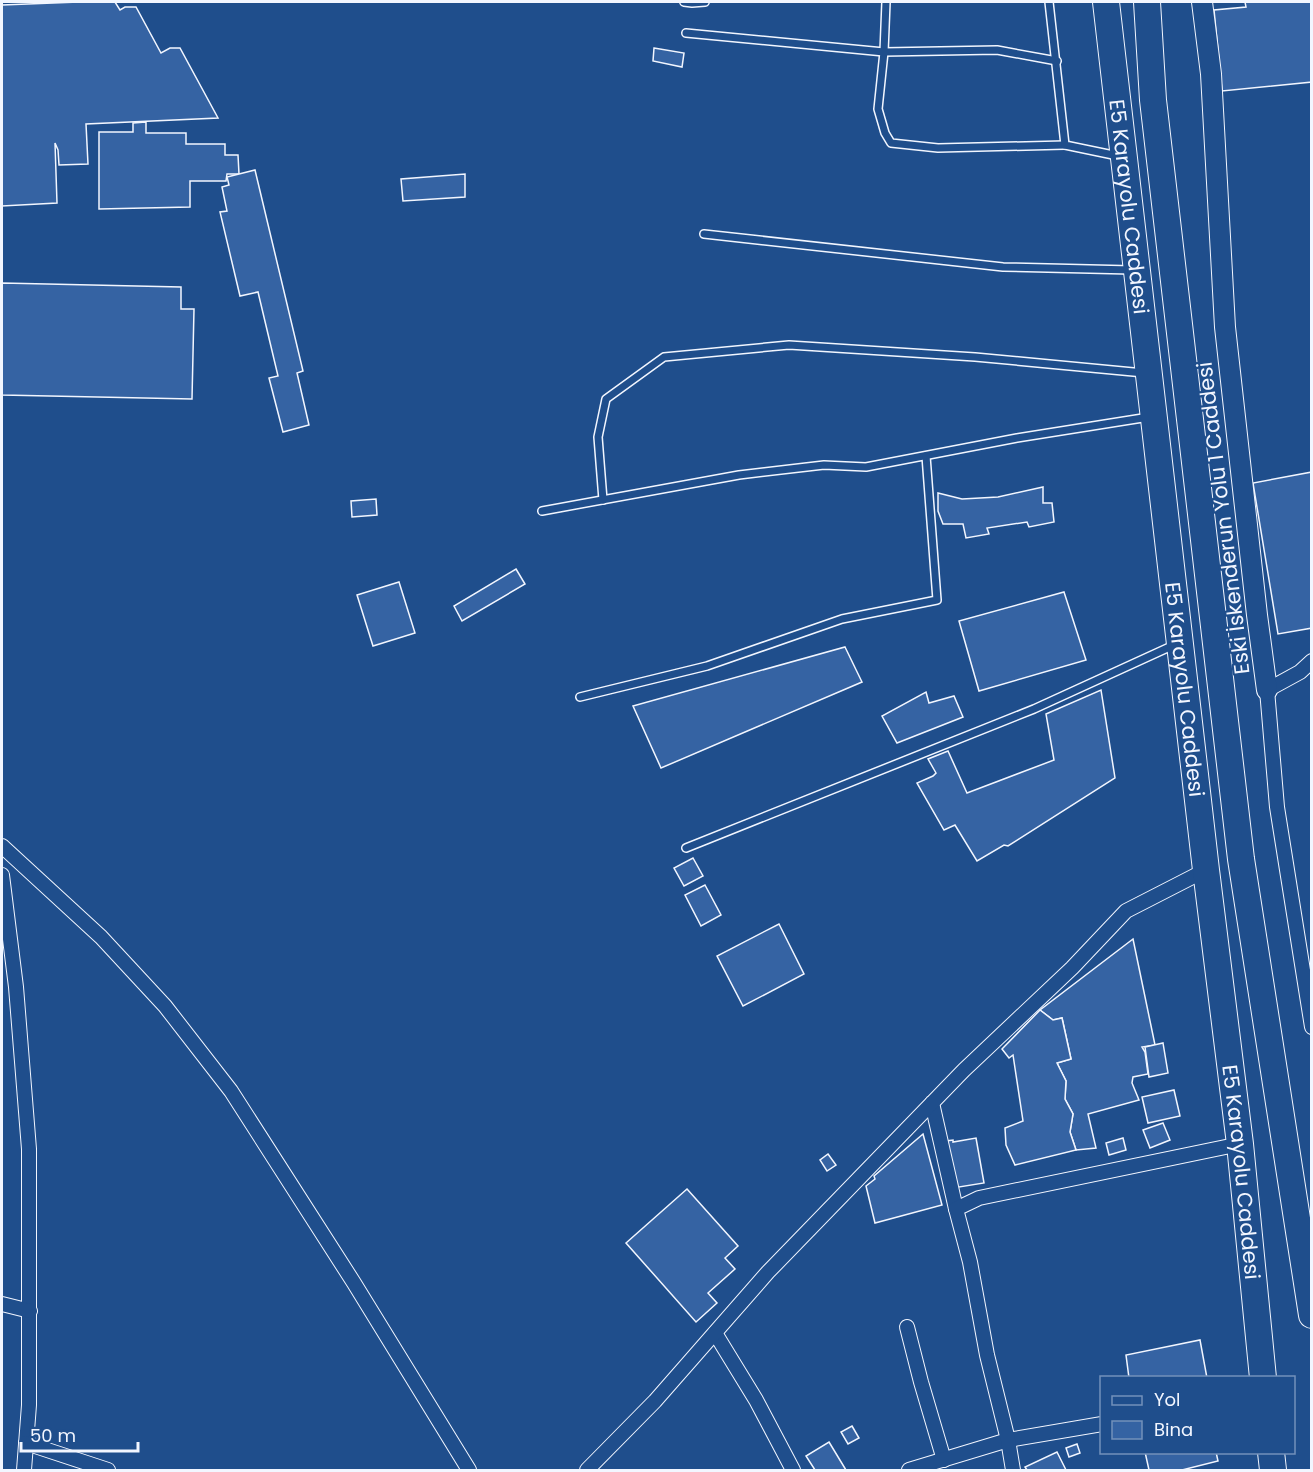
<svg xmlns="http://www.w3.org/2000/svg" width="1313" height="1472" viewBox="0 0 1313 1472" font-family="Poppins,sans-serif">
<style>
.building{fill:#3563a3;stroke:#f2f6ff;stroke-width:1.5}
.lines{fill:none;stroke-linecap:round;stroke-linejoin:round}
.lane-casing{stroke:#f2f6ff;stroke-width:10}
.street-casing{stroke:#f2f6ff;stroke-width:16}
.secondary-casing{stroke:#f2f6ff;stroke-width:22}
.highway-casing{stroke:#f2f6ff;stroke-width:28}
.lane{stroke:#1f4e8c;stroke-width:7}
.street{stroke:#1f4e8c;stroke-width:14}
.secondary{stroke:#1f4e8c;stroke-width:20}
.highway{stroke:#1f4e8c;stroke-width:26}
.labels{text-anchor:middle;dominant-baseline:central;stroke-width:4.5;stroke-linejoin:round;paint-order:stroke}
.street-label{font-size:21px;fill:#f2f6ff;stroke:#1f4e8c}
</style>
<rect width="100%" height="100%" fill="#1f4e8c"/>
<g class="building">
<path d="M79 2H115L120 10 125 7H136L161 53 170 48H180L218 118 86 124 88 164 59 165 58 150 55 143 57 203 2 206V5Z"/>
<path d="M1245 2H1312V82L1222 91 1214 10 1246 7Z"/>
<path d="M654 48 684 53 682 67 653 61Z"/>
<path d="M146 122V133H186V144H225V155H238L239 174H227L226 181H190V207L99 209V132H133V123Z"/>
<path d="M255 170 303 371 297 373 309 425 283 432 269 378 278 376 258 292 240 296 220 212 227 211 222 187 229 185 227 177Z"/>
<path d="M465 174V197L403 201 401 179Z"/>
<path d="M2 283 181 287V309H194L192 399 2 395Z"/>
<path d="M1312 472V628L1278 634 1253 483Z"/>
<path d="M1043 487V503H1052L1054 522 1029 527 1027 522 987 528 989 534 966 538 963 524H943L938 511V493L962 499 998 497Z"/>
<path d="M376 499 377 515 352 517 351 501Z"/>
<path d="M516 569 525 584 462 621 454 606Z"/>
<path d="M399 582 415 633 373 646 357 595Z"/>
<path d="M1064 592 1086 660 979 691 959 621Z"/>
<path d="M845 647 862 682 661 768 633 706Z"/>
<path d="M1101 690 1115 778 1008 846 1004 845 977 861 955 825 944 830 917 783 933 776 936 773 928 759 948 751 967 793 1054 760 1046 714Z"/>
<path d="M926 692 929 703 954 696 963 717 897 743 882 716Z"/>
<path d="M693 858 703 876 684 886 674 868Z"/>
<path d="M705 885 721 915 701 926 685 895Z"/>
<path d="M779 924 804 974 743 1006 717 956Z"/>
<path d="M1133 939 1155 1045 1142 1047 1145 1052 1148 1074 1133 1077 1132 1083 1139 1100 1088 1114 1096 1148 1076 1150 1070 1132 1073 1114 1065 1099 1066 1081 1057 1063 1071 1059 1062 1018 1053 1020 1040 1010Z"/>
<path d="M1040 1010 1053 1020 1062 1018 1071 1059 1057 1063 1066 1081 1065 1099 1073 1114 1070 1132 1076 1150 1015 1165 1006 1145 1005 1128 1023 1121 1013 1055 1009 1058 1002 1049Z"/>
<path d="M1163 1043 1168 1073 1149 1077 1145 1047Z"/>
<path d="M1174 1090 1180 1116 1148 1123 1142 1097Z"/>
<path d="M1163 1123 1170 1140 1150 1148 1143 1130Z"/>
<path d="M923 1134 942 1205 875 1223 866 1186 875 1179 874 1176Z"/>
<path d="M976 1138 984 1183 953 1188 946 1141 953 1140V1142Z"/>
<path d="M1123 1138 1126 1150 1109 1155 1106 1143Z"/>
<path d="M828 1154 836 1165 827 1171 820 1160Z"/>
<path d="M687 1189 738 1246 725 1258 735 1269 708 1293 717 1303 696 1322 626 1243Z"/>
<path d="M1200 1340 1207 1378H1129L1126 1355Z"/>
<path d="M852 1426 859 1438 848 1444 841 1432Z"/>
<path d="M829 1442 846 1470H815L806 1456Z"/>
<path d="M1077 1444 1080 1453 1069 1457 1066 1448Z"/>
<path d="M1057 1452 1066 1470H1027L1025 1467Z"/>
<path d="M1145 1452H1216L1218 1461 1182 1470H1149Z"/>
</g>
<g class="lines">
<g class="lane-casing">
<g id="lane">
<path d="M684 2 692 3 705 2"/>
<path d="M886 2 884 52 878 109 885 133 891 143 938 148 1065 145"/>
<path d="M1049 2 1065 145 1118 156"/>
<path d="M686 33 884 52 997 50 1057 61"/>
<path d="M704 234 1003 267 1132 270"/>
<path d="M603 500 598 437 606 399 664 357 789 345 975 357 1144 373"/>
<path d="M542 511 739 475 824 465 866 467 1017 438 1149 417"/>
<path d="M580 697 707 666 842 619 937 600 926 456"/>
<path d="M686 848 1034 709 1174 645"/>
</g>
</g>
<g class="street-casing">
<g id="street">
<path d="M1312 661 1300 672 1267 690 1277 807 1312 1027"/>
<path d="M2 846 101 937 165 1006 231 1091 354 1283 469 1470"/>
<path d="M2 875 16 987 29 1149V1405L24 1470"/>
<path d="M932 1103 956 1209"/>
<path d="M2 1304 30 1311"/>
<path d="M907 1327 921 1382 944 1460"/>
<path d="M715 1333 756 1400 793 1470"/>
<path d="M26 1443 108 1470"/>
<path d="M587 1470 655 1401 768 1272 964 1070 1072 968 1126 911 1206 870"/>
<path d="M909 1470 1008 1440 1102 1424"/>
<path d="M1013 1470 1008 1440 987 1355 970 1262 956 1209 979 1198 1240 1144"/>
</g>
</g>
<g class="secondary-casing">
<path id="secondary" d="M1202 2 1211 74 1225 327 1257 615 1267 690"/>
</g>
<g class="highway-casing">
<g id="highway">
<path id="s1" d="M1106 2 1206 870 1240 1144 1263 1378"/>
<path d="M1147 2 1153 100 1241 859 1312 1315"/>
<path d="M1271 1452 1273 1470"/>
</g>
</g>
<use href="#lane" class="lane"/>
<use href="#street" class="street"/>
<use href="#secondary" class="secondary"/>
<use href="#highway" class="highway"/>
</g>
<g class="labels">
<g class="street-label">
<text stroke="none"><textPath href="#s1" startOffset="206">E5 Karayolu Caddesi</textPath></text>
<text transform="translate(1223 518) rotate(-97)">Eski İskenderun Yolu 1 Caddesi</text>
<text stroke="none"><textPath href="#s1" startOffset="692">E5 Karayolu Caddesi</textPath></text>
<text stroke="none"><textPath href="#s1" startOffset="1178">E5 Karayolu Caddesi</textPath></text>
</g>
</g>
<rect width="1313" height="1472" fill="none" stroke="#f2f6ff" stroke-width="6"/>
<rect x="1100" y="1376" width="195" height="78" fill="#1f4e8c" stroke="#7391ba" stroke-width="1.5"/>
<rect x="1112" y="1396" width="30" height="9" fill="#1f4e8c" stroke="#7391ba" stroke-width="1.5"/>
<text x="1154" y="1406" font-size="18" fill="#f2f6ff">Yol</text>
<rect x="1112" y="1421" width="30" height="18" fill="#3563a3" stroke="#7391ba" stroke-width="1.5"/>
<text x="1154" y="1436" font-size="18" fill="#f2f6ff">Bina</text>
<path d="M21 1442v9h117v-9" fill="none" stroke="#f2f6ff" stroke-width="3"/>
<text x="30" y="1442" font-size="18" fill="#f2f6ff" stroke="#1f4e8c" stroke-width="4.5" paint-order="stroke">50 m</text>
</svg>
